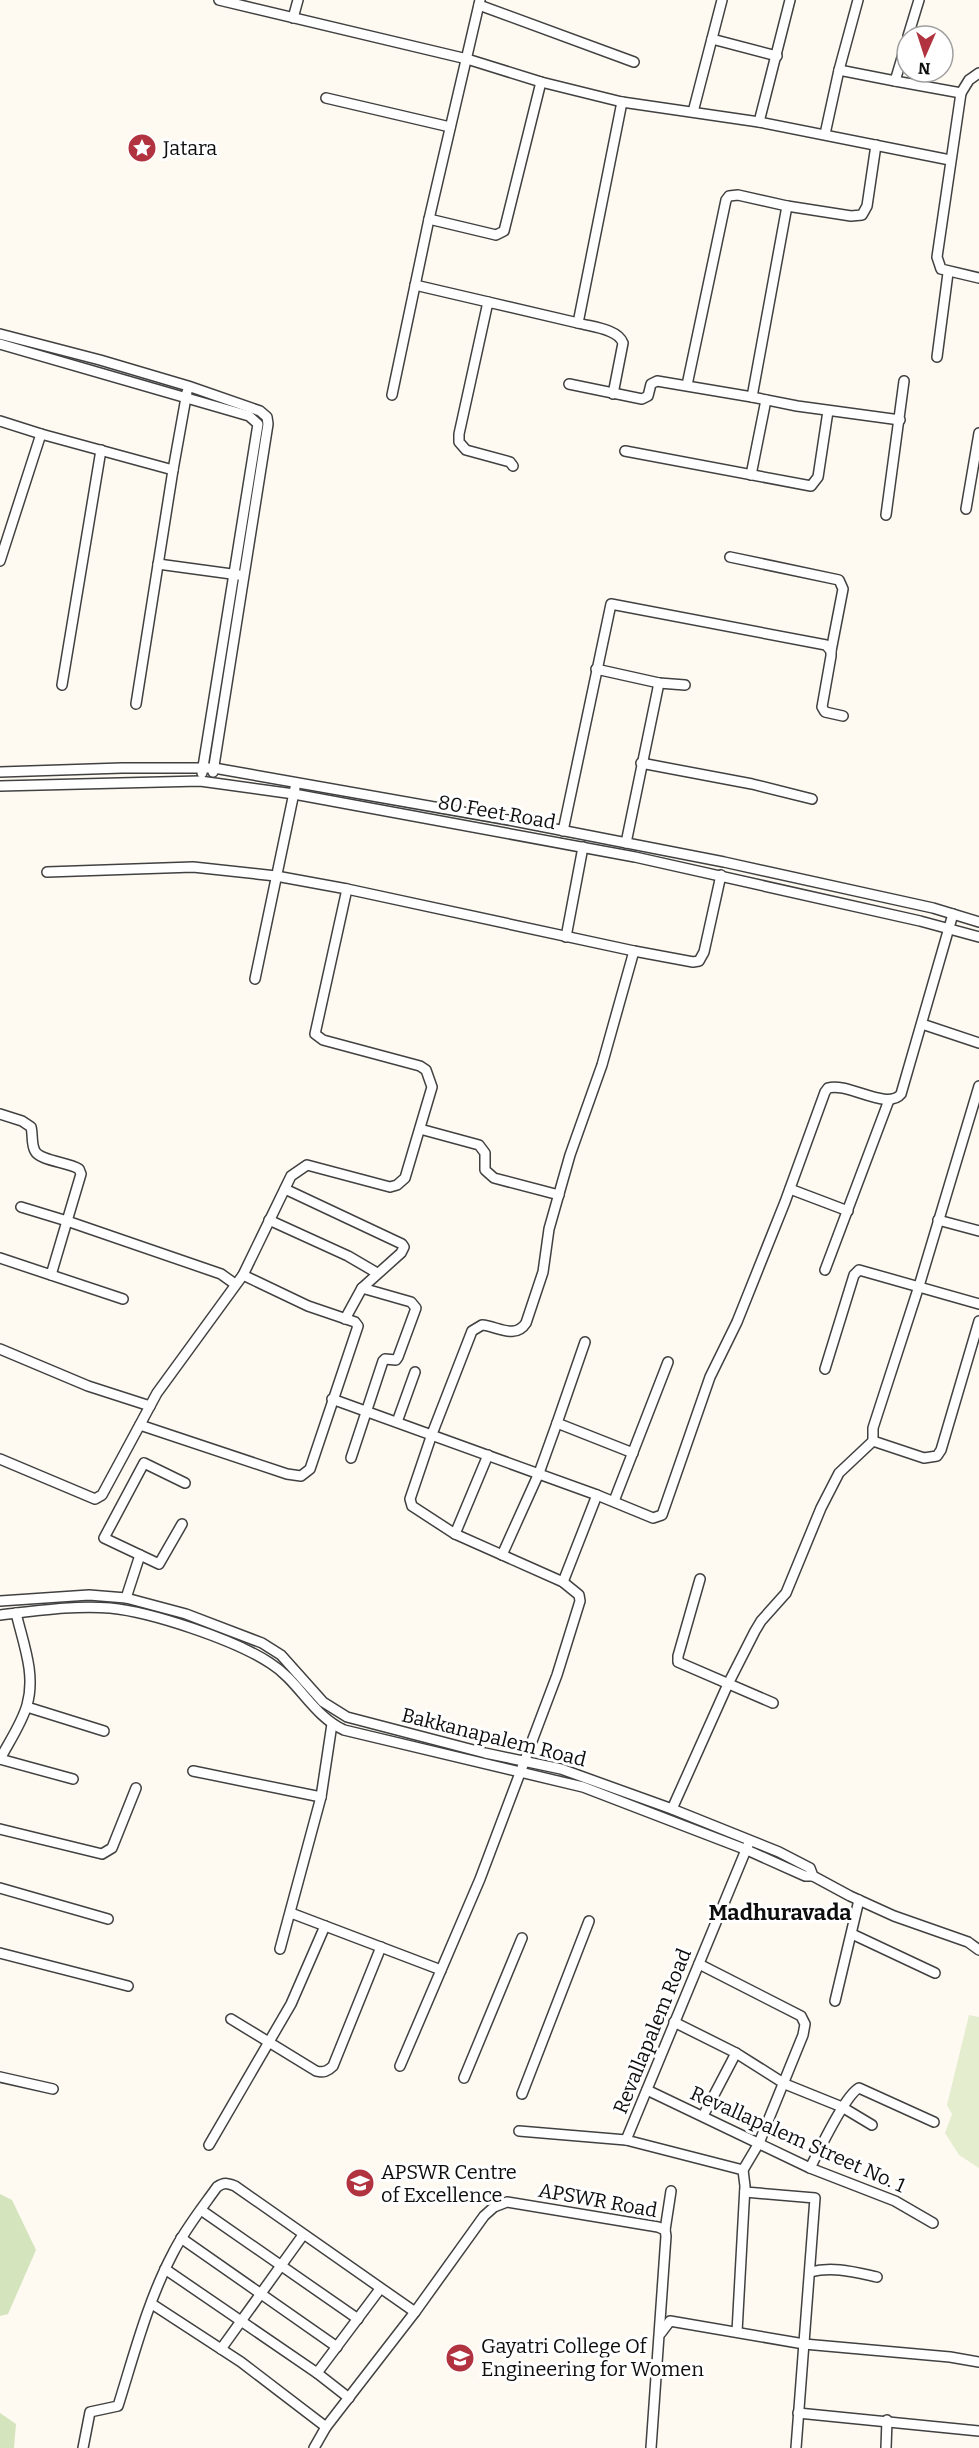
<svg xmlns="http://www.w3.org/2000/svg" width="979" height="2448" viewBox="0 0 979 2448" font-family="Bitter,serif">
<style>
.green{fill:#d4e5bd}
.pitch{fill:#e4edce}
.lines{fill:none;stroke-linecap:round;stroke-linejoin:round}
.minor-casing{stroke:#414141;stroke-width:12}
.minor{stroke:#fff;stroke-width:9}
.labels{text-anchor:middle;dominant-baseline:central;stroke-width:6;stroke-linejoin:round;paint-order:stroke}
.poi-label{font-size:20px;fill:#0e0e0e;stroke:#fff;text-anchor:start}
.street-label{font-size:20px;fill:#0e0e0e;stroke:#fff}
.quarter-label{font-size:22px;font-weight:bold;fill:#0e0e0e;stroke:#fff}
</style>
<rect width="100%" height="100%" fill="#fefaf1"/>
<g class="green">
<path d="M0 2194 12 2200 36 2250 8 2314 0 2316Z"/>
<path d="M0 2413 16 2424 14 2448H0Z"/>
</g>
<path class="pitch" d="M969 2015 979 2017V2168L959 2155 945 2133 952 2114 947 2105Z"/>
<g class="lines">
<g class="minor-casing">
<g id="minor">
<path d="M219 0 467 59 541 82 622 102 759 122 950 160"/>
<path d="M479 5 634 62"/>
<path d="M293 18 298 0"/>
<path d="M908 36 919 0"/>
<path d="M712 39 777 56"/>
<path d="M839 70 858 0"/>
<path d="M895 81 961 93 937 257 941 269 979 278"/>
<path d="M961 93 969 80 979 73"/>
<path d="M326 98 450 127"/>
<path d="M693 112 722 0"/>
<path d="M759 122 790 0"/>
<path d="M825 134 839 70 895 81 907 41"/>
<path d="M876 145 867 206 862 215 851 216 787 206 752 397 797 406 900 420"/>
<path d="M429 219 496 235 504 231 541 82"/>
<path d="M415 285 488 302"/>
<path d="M0 334 100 360 188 386 260 411 267 417 268 424 213 772"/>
<path d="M0 344 249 416 258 424 202 773"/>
<path d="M937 357 948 273"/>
<path d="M569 384 642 399 648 396 651 384 657 381 752 397"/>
<path d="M687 385 726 200 729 196 738 195 787 206"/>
<path d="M613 394 623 343C618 329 592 327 578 323L622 102"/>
<path d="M392 395 429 219 480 0"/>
<path d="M0 421 41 434 0 561"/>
<path d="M41 434 173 470 136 704"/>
<path d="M625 451 811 486 818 477 828 411"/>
<path d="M513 466 510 462 466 450 459 442V434L488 302 578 323"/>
<path d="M173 470 187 392"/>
<path d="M751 475 766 400"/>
<path d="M966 509 979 433"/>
<path d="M886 515 904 381"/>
<path d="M730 557 839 580 843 589 831 651"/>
<path d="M158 564 239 575"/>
<path d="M596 669 659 683 685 685"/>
<path d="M62 685 101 450"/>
<path d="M641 763 752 784 812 799"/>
<path d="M0 772 122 768H214L514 821 724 862 933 908 979 922"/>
<path d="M0 786 200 781 294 794 635 857 920 921 979 937"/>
<path d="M563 831 611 604 826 645 831 651V656L822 707 825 712 843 716"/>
<path d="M626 843 659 683"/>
<path d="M347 889 634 951 693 962 699 961 704 952 721 875"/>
<path d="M566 937 583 847"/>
<path d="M255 979 295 788"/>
<path d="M922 1024 979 1043"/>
<path d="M979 1086 919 1286 873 1428V1441L924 1458 937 1456 941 1450 979 1321"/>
<path d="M0 1114 22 1121 31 1127C33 1134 31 1144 35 1151 40 1161 68 1162 79 1169L81 1174 67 1221 221 1274 235 1284"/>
<path d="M420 1129 479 1145 485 1153V1170L494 1178 559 1195"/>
<path d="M285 1189 402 1244 404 1247 401 1253 362 1288 345 1319"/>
<path d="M790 1189 848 1211"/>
<path d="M21 1207 67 1221 51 1275"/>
<path d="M269 1220 348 1256 377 1273"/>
<path d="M938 1220 979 1231"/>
<path d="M0 1258 123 1299"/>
<path d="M825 1270 889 1100"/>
<path d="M585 1342 557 1423 633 1453"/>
<path d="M0 1349 88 1386 150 1406"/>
<path d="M825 1369 854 1275 859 1270 979 1304"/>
<path d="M332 1399 597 1495 653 1518 662 1515 710 1377 737 1322 785 1202 825 1092 828 1088C848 1082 887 1111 901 1094L953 914"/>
<path d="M397 1422 415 1372"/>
<path d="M140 1425 287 1474 301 1476 310 1469 358 1326 355 1322 308 1306 243 1275"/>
<path d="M351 1458 383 1361 385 1359 396 1360 398 1357 416 1308 411 1302 362 1288"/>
<path d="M0 1459 95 1499 102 1495 157 1393 243 1275 291 1176 307 1165 390 1187 397 1185 405 1178 432 1087 426 1070 420 1066 323 1040 315 1034 347 889 276 876 193 867 47 872"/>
<path d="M614 1501 668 1362"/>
<path d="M182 1524 159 1564 104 1538 144 1463 185 1483"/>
<path d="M455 1534 488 1455"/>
<path d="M502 1555 539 1473 557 1423"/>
<path d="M700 1579 678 1656V1662L773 1703"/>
<path d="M563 1582 597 1495"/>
<path d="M126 1598 140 1555"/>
<path d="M0 1601 89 1595 126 1598 186 1614 262 1643 281 1655 323 1702 347 1717 485 1753 561 1769 672 1809 779 1852 810 1868 813 1876 850 1896 894 1916 968 1942 979 1950"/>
<path d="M0 1615C36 1611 73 1605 110 1608 152 1612 235 1640 270 1663 299 1681 312 1715 344 1730L583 1787 747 1850 805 1876H813"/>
<path d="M27 1707 104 1731"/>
<path d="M0 1759C9 1742 22 1723 27 1705 36 1674 23 1643 16 1613"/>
<path d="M0 1759 73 1779"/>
<path d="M193 1771 321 1797"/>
<path d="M672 1809 728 1684 755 1631 761 1621 786 1593 821 1508 839 1473 873 1441"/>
<path d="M0 1829 102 1854 112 1848 136 1788"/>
<path d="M0 1888 108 1919"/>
<path d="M291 1913 441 1970"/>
<path d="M852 1934 935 1973"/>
<path d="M280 1949 321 1797 332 1724"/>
<path d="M0 1953 128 1986"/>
<path d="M699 1964 801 2016 805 2024 803 2035 759 2143 743 2170"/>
<path d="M835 2001 859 1900"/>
<path d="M231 2019 316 2071C324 2073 328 2071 333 2066L381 1947"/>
<path d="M674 2022 736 2053 785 2084 842 2107 872 2125"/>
<path d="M400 2066 480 1879 557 1675 580 1601 579 1595 563 1582 455 1534 412 1506 410 1499 432 1434 472 1331 482 1325C497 1326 515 1340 526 1323L543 1272 549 1229 570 1155 602 1065 634 951"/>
<path d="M0 2077 53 2089"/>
<path d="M464 2078 522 1938"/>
<path d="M647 2090 810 2168 895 2201 933 2223"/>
<path d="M522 2094 589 1921"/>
<path d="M703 2116 736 2053"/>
<path d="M519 2131 626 2140"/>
<path d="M209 2145 291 2004 325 1926"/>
<path d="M810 2168C819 2151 845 2095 859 2088L934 2122"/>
<path d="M745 2192 815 2198 796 2448"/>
<path d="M201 2210 358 2319"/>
<path d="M665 2230 671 2191"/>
<path d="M181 2238 337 2347"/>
<path d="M165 2269 317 2373 349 2398"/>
<path d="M810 2272C833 2266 854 2272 877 2277"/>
<path d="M152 2304 241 2362 326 2427"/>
<path d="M737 2332 745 2186 743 2170 626 2140 748 1845"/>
<path d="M661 2333 670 2321 804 2344 950 2357 979 2362"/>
<path d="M221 2349 303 2235"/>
<path d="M317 2373 380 2289"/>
<path d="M798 2413 979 2431"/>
<path d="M83 2448 90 2412 118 2406C134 2355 148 2300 173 2253 185 2229 202 2208 217 2187 224 2182 227 2183 235 2186L415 2312"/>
<path d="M314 2448 326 2427 415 2312 484 2216 494 2207 507 2202 658 2227 665 2230 666 2236 651 2448"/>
<path d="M886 2448 887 2420"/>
</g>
</g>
<use href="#minor" class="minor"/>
</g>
<defs>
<g id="sight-disc" transform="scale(1.5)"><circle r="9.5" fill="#b1333f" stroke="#fff"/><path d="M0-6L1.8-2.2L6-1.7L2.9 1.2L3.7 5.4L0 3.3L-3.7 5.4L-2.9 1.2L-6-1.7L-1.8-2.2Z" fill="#fff"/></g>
<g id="school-disc" transform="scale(1.5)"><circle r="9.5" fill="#b1333f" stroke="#fff"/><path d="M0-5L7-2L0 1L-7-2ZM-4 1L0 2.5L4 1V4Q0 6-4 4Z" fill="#fff"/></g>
<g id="university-disc" transform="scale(1.5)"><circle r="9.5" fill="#b1333f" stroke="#fff"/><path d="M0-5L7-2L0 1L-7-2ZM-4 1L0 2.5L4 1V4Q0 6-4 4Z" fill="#fff"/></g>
</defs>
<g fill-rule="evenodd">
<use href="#sight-disc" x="142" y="148"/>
<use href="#school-disc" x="360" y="2183"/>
<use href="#university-disc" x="460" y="2358"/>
</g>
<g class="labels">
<g class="poi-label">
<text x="163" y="148">Jatara</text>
<text x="381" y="2172">APSWR Centre<tspan x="381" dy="23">of Excellence</tspan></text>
<text x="481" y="2346">Gayatri College Of<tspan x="481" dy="23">Engineering for Women</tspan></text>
</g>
<g class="street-label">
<text transform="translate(497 812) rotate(10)">80 Feet Road</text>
<text transform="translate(494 1737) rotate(14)">Bakkanapalem Road</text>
<text transform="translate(652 2031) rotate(-68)">Revallapalem Road</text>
<text transform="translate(798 2139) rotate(24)">Revallapalem Street No. 1</text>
<text transform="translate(598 2200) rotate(10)">APSWR Road</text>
</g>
<g class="quarter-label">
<text x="780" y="1912">Madhuravada</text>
</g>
</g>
<g transform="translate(925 54) rotate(183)"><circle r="28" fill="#ffffff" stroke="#9f9f9f" stroke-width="1.5"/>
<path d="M0-4.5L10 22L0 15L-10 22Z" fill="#b1333f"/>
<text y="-9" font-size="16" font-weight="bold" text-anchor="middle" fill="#0e0e0e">N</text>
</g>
</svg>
